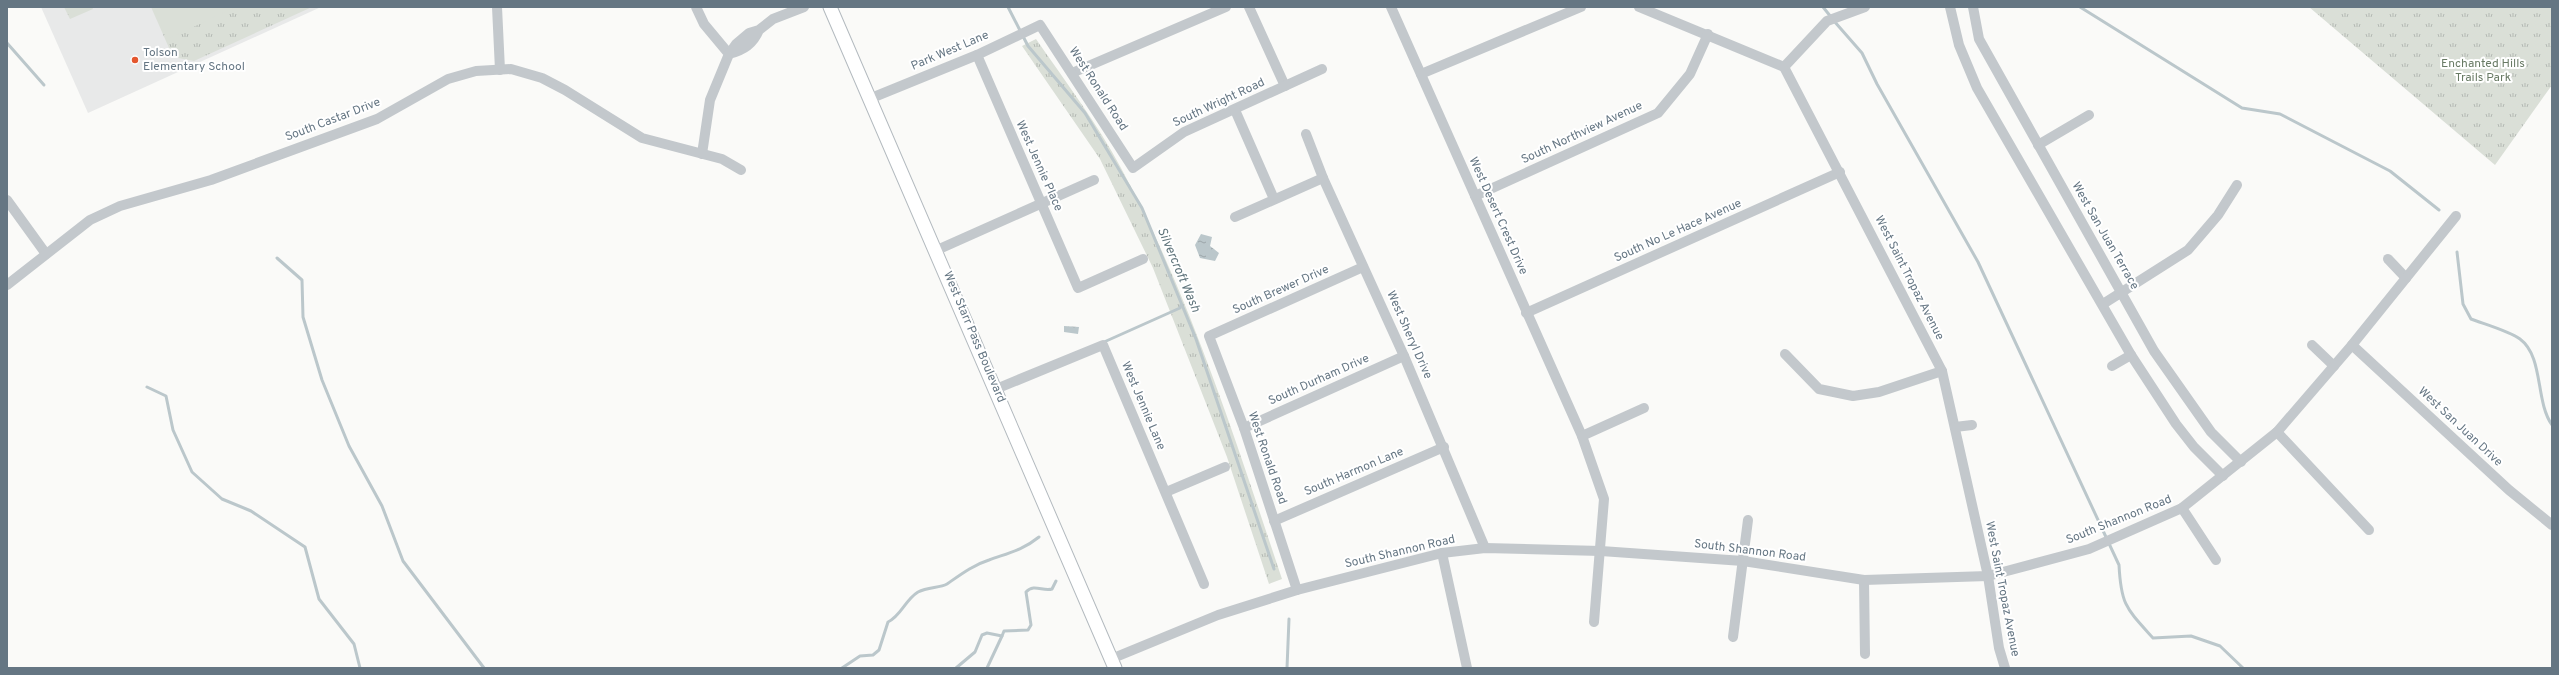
<svg xmlns="http://www.w3.org/2000/svg" width="2559" height="675" viewBox="0 0 2559 675" font-family="Overpass,sans-serif">
<style>
.built{fill:#e8e9e9}
.grass{fill:url(#grass-tufts)}
.garden{fill:#dadfd7}
.water{fill:url(#water-ripples)}
.lines{fill:none;stroke-linecap:round;stroke-linejoin:round}
.stream{stroke:#bbc7cb;stroke-width:3}
.secondary-casing{stroke:#b3babf;stroke-width:15}
.street{stroke:#c3c8cc;stroke-width:10}
.secondary{stroke:#fff;stroke-width:13}
.poi-dot{fill:#e4572e;stroke:#fff;stroke-width:1.5}
.labels{text-anchor:middle;dominant-baseline:central;stroke-width:4;stroke-linejoin:round;paint-order:stroke}
.street-label{font-size:12px;fill:#657683;stroke:#fff}
.poi-label{font-size:12px;fill:#657683;stroke:#fff;text-anchor:start}
.park-label{font-size:12px;fill:#687a64;stroke:#fff}
.water-label{font-size:13px;font-style:italic;fill:#60757c;stroke:#fff}
</style>
<defs>
<pattern id="grass-tufts" width="24" height="20" patternUnits="userSpaceOnUse"><rect width="24" height="20" fill="#dadfd7"/><path d="M3 7l-1-3M5 7V3M7 7l1-3M15 17l-1-3M17 17v-4M19 17l1-3" fill="none" stroke="#b4b9b4"/></pattern>
<pattern id="water-ripples" width="26" height="14" patternUnits="userSpaceOnUse"><rect width="26" height="14" fill="#bbc7cb"/><path d="M2 4q2-2 4 0t4 0M15 11q2-2 4 0t4 0" fill="none" stroke="#9ca6aa"/></pattern>
</defs>
<rect width="100%" height="100%" fill="#fafaf8"/>
<path class="built" d="M41 7H321L88 113Z"/>
<g class="grass">
<path d="M64 7H92L93 9 70 19Z"/>
<path d="M151 7H312L194 61 173 57Z"/>
<path d="M2309 7H2552V85L2495 165Z"/>
<path d="M1036 39C1065 81 1097 123 1121 168 1191 298 1235 439 1282 579L1269 584 1227 457 1153 268 1100 159 1022 46Z"/>
</g>
<path class="garden" d="M153 7H233V8L168 39Z"/>
<g class="water">
<path d="M1201 234 1212 237 1210 246 1219 253 1215 261 1200 258 1195 245Z"/>
<path d="M1064 326 1079 327 1078 334 1064 332Z"/>
</g>
<g class="lines">
<g class="stream">
<path d="M1008 7 1028 46 1085 113 1142 208 1196 339 1274 569"/>
<path d="M1823 7 1831 17"/>
<path d="M2080 7 2242 108 2280 114 2390 171 2439 210"/>
<path d="M1834 21 1862 53 1877 84 1978 262 2119 565C2121 605 2126 608 2153 638L2191 636 2220 646 2243 668"/>
<path d="M7 43 44 85"/>
<path d="M2457 252 2463 304 2471 319C2484 324 2509 331 2520 339 2544 357 2535 401 2552 425"/>
<path d="M277 258 302 280 303 317 322 380 349 446 382 506 403 561 484 668"/>
<path d="M1104 342 1180 308 1181 305"/>
<path d="M147 387 166 396 173 430 192 472 222 499 251 511 305 547 319 599 354 644 360 668"/>
<path d="M842 668 860 656 873 655 879 650 888 622C901 616 905 600 918 592 928 587 940 588 947 584 960 575 973 565 989 560 1008 553 1023 550 1039 537"/>
<path d="M956 668 975 652 982 635 987 633 1002 636 1004 631 1028 630 1031 625 1026 592C1034 583 1043 592 1052 589L1056 581"/>
<path d="M987 668 1002 636"/>
<path d="M1287 668 1289 619"/>
</g>
<g class="secondary-casing">
<path id="secondary" d="M830 7 1115 668"/>
</g>
<g class="street">
<path d="M497 7 500 70"/>
<path d="M696 7 704 24 729 54 710 100 702 154"/>
<path d="M1249 7 1285 86"/>
<path d="M1391 7 1582 436 1604 499 1594 622"/>
<path d="M1639 7 1784 67 1942 371 1988 576 1999 648 2005 668"/>
<path d="M1950 7 1959 45 1977 88 2131 355 2176 424 2194 447 2223 476"/>
<path d="M1973 7 1979 39 2154 351 2211 432 2241 462"/>
<path d="M759 30C753 44 744 50 729 54L736 44 749 33 759 30 773 19 804 7"/>
<path d="M977 55 1078 288 1143 259"/>
<path d="M1784 67 1827 21 1865 7"/>
<path d="M1072 73 1226 7"/>
<path d="M1421 74 1581 7"/>
<path d="M869 99 977 55 1040 25 1133 168 1184 132 1322 69"/>
<path d="M1235 110 1274 199"/>
<path d="M1306 134 1323 178 1404 356 1485 548"/>
<path d="M2038 145 2089 115"/>
<path d="M1475 196 1658 113 1690 74 1708 34"/>
<path d="M7 200 46 254"/>
<path d="M1235 217 1323 178"/>
<path d="M937 250 1094 180"/>
<path d="M2388 259 2406 278"/>
<path d="M7 285 90 220 120 206 211 180 377 119 448 79 476 71 511 69 542 78 565 90 642 138 722 159 741 170"/>
<path d="M2103 304 2188 250 2218 215 2237 185"/>
<path d="M1526 313 1840 172"/>
<path d="M2312 345 2334 366"/>
<path d="M2352 345 2509 490 2552 525"/>
<path d="M1785 354 1819 389 1853 396 1879 392 1942 371"/>
<path d="M2112 366 2131 355"/>
<path d="M996 389 1103 345 1204 584"/>
<path d="M1955 427 1972 425"/>
<path d="M1244 428 1404 356"/>
<path d="M2277 432 2369 530"/>
<path d="M1582 436 1644 408"/>
<path d="M1166 492 1225 467"/>
<path d="M2182 508 2216 560"/>
<path d="M1274 521 1444 447"/>
<path d="M1442 553 1467 668"/>
<path d="M1864 580 1865 654"/>
<path d="M1297 590 1244 428 1209 336 1363 267"/>
<path d="M1733 637 1748 520"/>
<path d="M1111 659 1218 615 1297 590 1442 553 1485 548 1601 551 1743 561 1864 580 1988 576 2089 549 2182 508 2277 432 2352 345 2456 216"/>
</g>
<use href="#secondary" class="secondary"/>
</g>
<circle class="poi-dot" cx="135" cy="60" r="4"/>
<g class="labels">
<g class="street-label">
<text transform="translate(950 51) rotate(-23)">Park West Lane</text>
<text transform="translate(1098 89) rotate(57)">West Ronald Road</text>
<text transform="translate(1219 103) rotate(-25)">South Wright Road</text>
<text transform="translate(333 120) rotate(-21)">South Castar Drive</text>
<text transform="translate(1582 133) rotate(-25)">South Northview Avenue</text>
<text transform="translate(1039 166) rotate(66)">West Jennie Place</text>
<text transform="translate(1498 216) rotate(66)">West Desert Crest Drive</text>
<text transform="translate(1678 231) rotate(-24)">South No Le Hace Avenue</text>
<text transform="translate(2105 236) rotate(60)">West San Juan Terrace</text>
<text transform="translate(1909 278) rotate(63)">West Saint Tropaz Avenue</text>
<text transform="translate(1281 290) rotate(-24)">South Brewer Drive</text>
<text transform="translate(1409 335) rotate(66)">West Sheryl Drive</text>
<text transform="translate(974 337) rotate(67)">West Starr Pass Boulevard</text>
<text transform="translate(1319 380) rotate(-24)">South Durham Drive</text>
<text transform="translate(1143 406) rotate(67)">West Jennie Lane</text>
<text transform="translate(2460 427) rotate(43)">West San Juan Drive</text>
<text transform="translate(1267 458) rotate(71)">West Ronald Road</text>
<text transform="translate(1354 472) rotate(-23)">South Harmon Lane</text>
<text transform="translate(2119 520) rotate(-22)">South Shannon Road</text>
<text transform="translate(1750 551) rotate(7)">South Shannon Road</text>
<text transform="translate(1400 552) rotate(-13)">South Shannon Road</text>
<text transform="translate(2002 589) rotate(79)">West Saint Tropaz Avenue</text>
</g>
<g class="poi-label">
<text x="143" y="53">Tolson<tspan x="143" dy="14">Elementary School</tspan></text>
</g>
<g class="park-label">
<text x="2483" y="64">Enchanted Hills<tspan x="2483" dy="14">Trails Park</tspan></text>
</g>
<g class="water-label">
<text transform="translate(1178 270) rotate(67)">Silvercroft Wash</text>
</g>
</g>
<rect width="2559" height="675" fill="none" stroke="#657683" stroke-width="16"/>
</svg>
